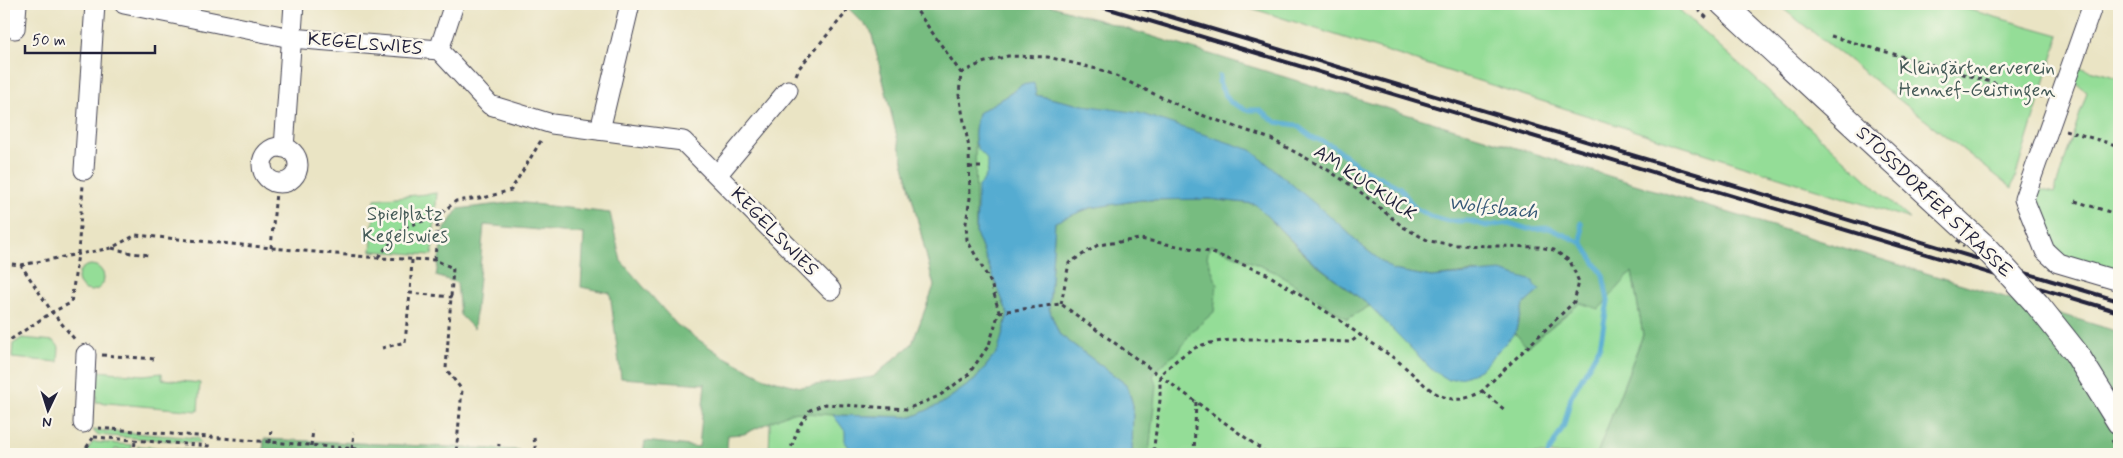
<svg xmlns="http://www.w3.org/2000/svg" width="2123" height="458" viewBox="0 0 2123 458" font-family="Mynerve,sans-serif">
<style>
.green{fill:#94dd97;stroke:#5b8069}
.forest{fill:#77bc80;stroke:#4c6f5e}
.water{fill:#54acd1;stroke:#3b6786}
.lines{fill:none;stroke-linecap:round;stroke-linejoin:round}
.stream{stroke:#54acd1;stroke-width:5}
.minor-casing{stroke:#403f50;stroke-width:21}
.major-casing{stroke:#403f50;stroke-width:26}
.path{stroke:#403f50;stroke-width:3;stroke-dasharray:4 4;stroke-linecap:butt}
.minor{stroke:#fff;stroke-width:19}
.major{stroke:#fff;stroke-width:24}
.rail{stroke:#22223b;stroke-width:4}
.major-bridge-casing{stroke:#403f50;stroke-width:26;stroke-linecap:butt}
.path-bridge{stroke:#403f50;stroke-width:3;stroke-dasharray:4 4;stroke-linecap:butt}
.major-bridge{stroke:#fff;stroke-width:24}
.labels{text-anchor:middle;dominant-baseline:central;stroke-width:5;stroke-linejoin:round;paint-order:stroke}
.street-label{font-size:19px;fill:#22223b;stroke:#fbf7ec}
.park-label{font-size:19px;fill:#445a57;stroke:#fbf7ec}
.water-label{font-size:20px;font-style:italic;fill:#365977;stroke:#fbf7ec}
</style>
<rect width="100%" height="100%" fill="#fbf7ec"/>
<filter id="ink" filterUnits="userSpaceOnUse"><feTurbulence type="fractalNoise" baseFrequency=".02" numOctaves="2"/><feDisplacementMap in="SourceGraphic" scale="10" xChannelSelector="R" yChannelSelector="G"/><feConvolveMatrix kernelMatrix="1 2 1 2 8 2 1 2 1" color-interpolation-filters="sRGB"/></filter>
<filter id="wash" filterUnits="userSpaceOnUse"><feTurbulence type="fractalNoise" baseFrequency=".0096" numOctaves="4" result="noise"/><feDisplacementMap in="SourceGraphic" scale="20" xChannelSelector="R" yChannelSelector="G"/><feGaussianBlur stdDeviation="1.12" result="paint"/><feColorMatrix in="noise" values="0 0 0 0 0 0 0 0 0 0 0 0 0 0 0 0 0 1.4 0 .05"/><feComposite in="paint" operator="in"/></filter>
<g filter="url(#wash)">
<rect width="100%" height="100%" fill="#eae4c4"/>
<g class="green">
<path d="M1237 4H1673L1910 219 1248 7Z"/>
<path d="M1777 4H1949L2059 35 2012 188Z"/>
<path d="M871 31 961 54 1632 271 1643 335 1597 454H769L771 398 873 377 912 344 934 286Z"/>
<path d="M2078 67 2119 78V275L2061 258 2054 249 2030 204 2036 188 2054 193 2087 92 2073 81Z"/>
<path d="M437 193 432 255 371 251 375 199Z"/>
<circle cx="91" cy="278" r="13"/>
<path d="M22 338 54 341 59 347 58 362 12 358 13 344Z"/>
<path d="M98 371 143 375 162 373V379L200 383 198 411 96 402Z"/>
<path d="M93 430 197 438 201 443 97 435Z"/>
<path d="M93 442 132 445 131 450 115 449 114 454H84Z"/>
<path d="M138 446 200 451 199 454 137 451Z"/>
</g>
<g class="forest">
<path d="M844 4H1046L2119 332V454H1597L1643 335 1632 272 1599 309 1580 303 1527 347 1515 333 1523 305 1540 290 1534 285 1474 272 1431 277 1393 270 1364 248 1339 224 1076 104 1036 95 1034 84 1021 85 1011 93 978 113 975 130 976 233 1008 314 998 351 975 380 941 404 912 417 833 415 792 412 744 434 728 435 727 447 730 454H643L645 441 699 447 705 384 621 378 610 293 581 287 584 234 484 225 474 329 460 315 457 283 436 276 444 230 458 209 516 202 610 213 621 261 677 325 721 355 765 378 800 387 873 377 912 344 934 286 871 31Z"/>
<path d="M1209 199 1255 204 1310 260 1370 306 1347 319 1275 272 1210 245 1207 257 1217 284 1214 312 1191 332 1179 351 1159 367 1153 376 1156 385 1149 454H1132L1133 405 1127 385 1059 334 1049 309 1055 221 1090 208 1141 200Z"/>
<path d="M264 439 520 450V454H263Z"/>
</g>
<path class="water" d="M1034 83 1036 95 1076 104 1139 113 1251 150 1339 224 1364 248 1393 270 1431 277 1501 271 1533 281 1534 285 1540 290 1523 305 1515 333 1480 370 1464 377 1449 380 1431 369 1370 306 1311 260 1255 204 1209 199 1141 200 1090 208 1055 222 1049 309 1059 334 1127 385 1133 405 1132 454H854L845 442V431L833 415 912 417 941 404 975 380 998 351 1008 314 976 233 978 186C986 179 991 168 986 158 984 154 980 152 978 149 972 139 976 123 978 113L1011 93 1021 85Z"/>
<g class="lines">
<g class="stream">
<path d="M1246 6V4"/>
<path d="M1220 76 1219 82 1222 89 1230 102 1246 110H1259L1276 122 1296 125 1312 137 1333 146 1357 165 1400 188 1415 208 1430 216 1448 221H1469L1487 226 1509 223 1528 229 1549 228 1582 243 1603 275 1608 301 1600 346 1571 397 1564 425 1548 454"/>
<path d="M1581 223 1582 243"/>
</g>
</g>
</g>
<g filter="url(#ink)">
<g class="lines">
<g class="minor-casing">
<g id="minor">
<path d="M124 4 291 38 439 50 490 105 552 124 683 141 831 290"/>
<path d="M2093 4 2024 199 2045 251 2058 263 2119 281"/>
<path d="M15 29 17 4"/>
<path d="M439 50 454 4"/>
<path d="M600 130 630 4"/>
<circle cx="280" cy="165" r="18"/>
<path d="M284 148 294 4"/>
<path d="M84 170 95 4"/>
<path d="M718 174 788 90"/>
<path d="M83 423 86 354"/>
</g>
</g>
<g class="major-casing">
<g id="major">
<path d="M1723 4 1983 245"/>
<path d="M2037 304 2076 353 2119 422"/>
</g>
</g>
<g class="path">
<path d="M1692 4 1709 20"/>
<path d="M1831 36 2043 97"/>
<path d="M961 73 982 63 1008 56 1048 57 1105 71 1193 112 1271 139 1328 170 1358 190 1403 227 1429 241 1455 245 1539 247 1554 250 1570 261 1579 282 1574 302 1482 391C1444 414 1426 384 1399 362 1386 352 1373 344 1360 335L1351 342C1313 341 1231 333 1197 347 1182 354 1172 364 1160 375V400L1153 454"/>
<path d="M796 75 799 68 846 13 848 4"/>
<path d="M2065 130 2119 146"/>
<path d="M969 167H983"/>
<path d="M2075 201 2119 215"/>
<path d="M112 248 131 253 150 255"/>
<path d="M271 248 276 192"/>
<path d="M378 257 405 227 438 216 456 201 487 197 511 190 542 139"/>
<path d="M412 260 410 293 452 297"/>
<path d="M435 260 438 216"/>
<path d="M4 263 21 265 52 312 76 341"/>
<path d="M21 265 111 248 136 235 378 258 435 260 453 268 446 369 462 390 456 454"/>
<path d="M1061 304 1069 263 1098 245 1140 239 1210 252 1267 274 1338 319 1360 335"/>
<path d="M999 312 1061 304 1268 454"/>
<path d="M4 344 52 312 71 303 78 254 83 185"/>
<path d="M382 348 405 342 410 293"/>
<path d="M102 355 155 359"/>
<path d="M1482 391 1506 411"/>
<path d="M98 428 419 454"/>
<path d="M94 437 210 446"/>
<path d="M534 438 536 454"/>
<path d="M2112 440 2119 452"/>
<path d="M270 443 271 428"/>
<path d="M311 446 313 430"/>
<path d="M352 449 354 433"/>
<path d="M82 454 93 438"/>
<path d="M134 454 135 440"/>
<path d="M498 454 499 444"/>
<path d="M794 454 791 448 799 426 810 410 825 404 907 409 939 396 968 375 989 345 999 312 991 283 967 240 966 223 970 198 969 148 959 95 961 73 912 4"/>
<path d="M1194 454 1196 401"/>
</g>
<use href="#minor" class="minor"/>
<use href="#major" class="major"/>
<g class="rail">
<path d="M1093 4 2119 312"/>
<path d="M1128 4 2119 301"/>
</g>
<g class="major-bridge-casing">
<path id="major-bridge" d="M1983 245 2037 304"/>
</g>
<path class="path-bridge" d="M1957 240 1964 247"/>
<use href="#major-bridge" class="major-bridge"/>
</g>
</g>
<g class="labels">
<g class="street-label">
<text transform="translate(365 44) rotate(5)">KEGELSWIES</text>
<text transform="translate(1365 183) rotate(34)">AM KUCKUCK</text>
<text transform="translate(1934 202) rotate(44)">STOSSDORFER STRASSE</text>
<text transform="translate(774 232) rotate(46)">KEGELSWIES</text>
</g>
<g class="park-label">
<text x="1977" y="68">Kleingärtnerverein<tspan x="1977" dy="22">Hennef-Geistingen</tspan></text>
<text x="405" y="214">Spielplatz<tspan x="405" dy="22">Kegelswies</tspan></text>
</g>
<g class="water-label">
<text transform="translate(1493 208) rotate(6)">Wolfsbach</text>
</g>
</g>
<rect width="2123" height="458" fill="none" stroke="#fbf7ec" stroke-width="20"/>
<g transform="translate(48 410) rotate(184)" stroke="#fbf7ec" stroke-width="4" paint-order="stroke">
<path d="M0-4L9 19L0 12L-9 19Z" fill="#22223b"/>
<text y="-8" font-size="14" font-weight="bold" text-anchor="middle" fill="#22223b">N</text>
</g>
<path d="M25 45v8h130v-8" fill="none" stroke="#22223b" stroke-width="2.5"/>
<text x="32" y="45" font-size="15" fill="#22223b" stroke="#fbf7ec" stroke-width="4" paint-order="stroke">50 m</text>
</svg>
